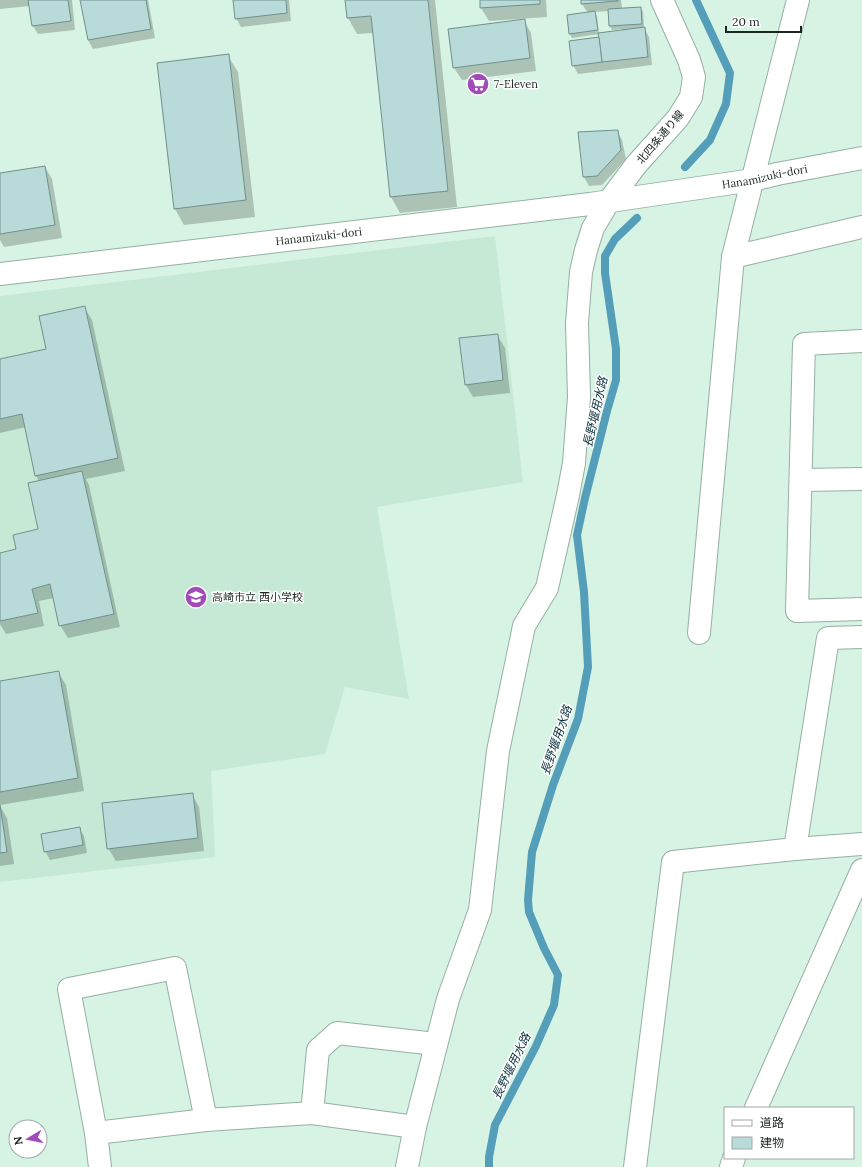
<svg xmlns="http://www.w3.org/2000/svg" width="862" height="1167" viewBox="0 0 862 1167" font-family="Lora,'Noto Sans JP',serif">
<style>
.built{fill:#c6e9d5}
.shadow{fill:#0003;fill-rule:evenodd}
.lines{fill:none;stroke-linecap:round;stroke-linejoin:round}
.stream{stroke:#549eb9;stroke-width:8}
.building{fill:#b8dbd9;stroke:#6f908e}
.minor-casing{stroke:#95b0a1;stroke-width:24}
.tertiary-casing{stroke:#95b0a1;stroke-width:24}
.minor{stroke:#fff;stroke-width:22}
.tertiary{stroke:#fff;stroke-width:22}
.labels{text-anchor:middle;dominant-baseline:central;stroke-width:3;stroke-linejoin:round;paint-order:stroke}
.poi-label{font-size:11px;fill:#1c2620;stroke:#fff;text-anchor:start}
.street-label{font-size:11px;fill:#1c2620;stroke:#fff}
.water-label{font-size:12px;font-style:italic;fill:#113541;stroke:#fff}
</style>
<rect width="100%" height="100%" fill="#d7f3e3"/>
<path class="built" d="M495 236 523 482 377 507 409 699 345 687 325 754 211 771 215 857 0 882V296Z"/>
<g class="shadow">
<path d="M0 0H75H72L75 30 38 34 33 26 30 6 0 9Z"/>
<path d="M81 0H148L155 38 93 49 88 40Z"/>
<path d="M234 0H289L291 21 241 27 236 18Z"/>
<path d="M346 0H435L457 207 400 213 391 197 373 33 357 34 348 18Z"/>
<path d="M481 0H546L547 17 489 21 481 8Z"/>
<path d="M582 0H621L622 9 641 8 643 12 644 28 649 37 652 65 578 74 573 65 600 38 599 34 572 38 570 34 588 13 582 4ZM609 11 610 26 612 30 622 29V31L599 34 597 16 594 12Z"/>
<path d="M524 21 531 33 536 71 462 80 454 68Z"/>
<path d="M228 56 238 72 255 217 184 225 175 209Z"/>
<path d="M617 131 622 140 626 159 602 185 589 186 584 177 579 133Z"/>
<path d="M45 167 52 179 62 238 4 247 0 240V174Z"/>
<path d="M84 307 92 320 125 471 86 479 89 485 120 627 68 638 60 625 54 598 39 601 44 626 6 634 0 624V554L17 550 39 530V481L36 476 26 427 0 433V360L47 350Z"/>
<path d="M497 335 505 348 510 393 473 397 466 385Z"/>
<path d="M58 672 66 685 84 791 0 805V682Z"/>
<path d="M192 794 199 807 204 851 116 861 108 848Z"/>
<path d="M0 806 7 818 14 864 0 866Z"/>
<path d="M79 828 84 836 87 853 50 860 45 851Z"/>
</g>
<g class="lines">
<g class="stream">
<path d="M685 167 710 140 726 104 730 73 696 0"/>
<path d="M489 1167V1157L495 1125 536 1046 554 1005 558 975 544 948 529 912 528 900 532 852 553 785 578 719 588 667 584 592 577 535 585 498 607 411 616 380V349L605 273V256L615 239 637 218"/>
</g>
</g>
<g class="building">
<path d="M28 0H68L71 21 32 26Z"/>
<path d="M80 0H146L151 29 88 40Z"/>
<path d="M233 0H286L287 13 235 19Z"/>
<path d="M345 0H428L448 191 390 197 371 16 347 18Z"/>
<path d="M480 0H540V4L480 8Z"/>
<path d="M581 0H618V1L581 4Z"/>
<path d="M641 7 642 24 609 26 608 9Z"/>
<path d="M595 11 598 30 569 34 567 15Z"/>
<path d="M525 19 530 58 453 68 448 29Z"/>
<path d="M645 27 648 57 602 62 598 33Z"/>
<path d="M599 37 602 62 572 66 569 41Z"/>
<path d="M229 54 246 200 174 209 157 63Z"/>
<path d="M618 130 621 150 597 176 583 177 578 132Z"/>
<path d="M45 166 55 225 0 234V173Z"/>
<path d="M85 306 118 458 35 476 22 414 0 419V359L46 349 39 316Z"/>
<path d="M498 334 503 380 465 385 459 338Z"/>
<path d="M82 471 114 614 59 626 50 584 32 589 38 613 0 621V553L16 549 13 535 38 529 28 483Z"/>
<path d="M59 671 78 778 0 792V681Z"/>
<path d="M193 793 198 838 107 849 102 803Z"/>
<path d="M0 805 7 852 0 853Z"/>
<path d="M80 827 83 845 44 852 41 834Z"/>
</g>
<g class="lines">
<g class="minor-casing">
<g id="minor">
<path d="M733 257 862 227"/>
<path d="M862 341 804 344 797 611 862 609"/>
<path d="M801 480 862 479"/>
<path d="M699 633 733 257 798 0"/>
<path d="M795 849 828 638 862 637"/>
<path d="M756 1108 862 870"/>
<path d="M312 1113 318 1050 337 1033 436 1044"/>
<path d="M96 1133 206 1120 312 1113 415 1127"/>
<path d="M100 1167 96 1133 69 989 175 968 206 1120"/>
<path d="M407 1167 415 1127 448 999 480 910 498 751 524 626 547 588 568 495 574 463 579 397 577 323 581 272 586 250 593 228 609 201"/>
<path d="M635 1167 673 862 795 849 862 844"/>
<path d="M731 1167 734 1158"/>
</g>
</g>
<g class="tertiary-casing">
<g id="tertiary">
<path d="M609 201 636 165 678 118 691 97 694 77 689 60 662 0"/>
<path id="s1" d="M0 274 590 204 753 180 777 174 862 158"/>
</g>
</g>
<use href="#minor" class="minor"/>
<use href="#tertiary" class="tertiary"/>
</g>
<defs>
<g id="supermarket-disc" transform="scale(1.15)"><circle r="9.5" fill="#a14bb8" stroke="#fff"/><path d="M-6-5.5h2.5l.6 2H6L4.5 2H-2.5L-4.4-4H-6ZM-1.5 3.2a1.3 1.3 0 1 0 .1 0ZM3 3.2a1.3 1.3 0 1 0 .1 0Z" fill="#fff"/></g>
<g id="school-disc" transform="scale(1.15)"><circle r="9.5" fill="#a14bb8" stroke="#fff"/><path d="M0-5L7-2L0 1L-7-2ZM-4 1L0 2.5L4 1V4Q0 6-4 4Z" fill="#fff"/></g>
</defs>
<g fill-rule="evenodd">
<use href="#supermarket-disc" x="478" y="84"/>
<use href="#school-disc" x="196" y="597"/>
</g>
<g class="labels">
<g class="poi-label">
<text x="494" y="84">7-Eleven</text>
<text x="212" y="597">高崎市立 西小学校</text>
</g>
<g class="street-label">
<text transform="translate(660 137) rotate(-50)">北四条通り線</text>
<text stroke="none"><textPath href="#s1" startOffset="771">Hanamizuki-dori</textPath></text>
<text stroke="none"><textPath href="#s1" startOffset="321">Hanamizuki-dori</textPath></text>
</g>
<g class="water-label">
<text transform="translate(595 412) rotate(-77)">長野堰用水路</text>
<text transform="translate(556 740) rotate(-71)">長野堰用水路</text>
<text transform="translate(511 1066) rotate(-64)">長野堰用水路</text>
</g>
</g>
<rect x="724" y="1107" width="130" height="52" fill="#ffffff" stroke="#a4a8a6"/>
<rect x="732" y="1120" width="20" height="6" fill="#ffffff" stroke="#a4a8a6"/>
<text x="760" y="1127" font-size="12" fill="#1c2620">道路</text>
<rect x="732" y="1137" width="20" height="12" fill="#b8dbd9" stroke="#a4a8a6"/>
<text x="760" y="1147" font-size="12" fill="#1c2620">建物</text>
<g transform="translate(28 1139) rotate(260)"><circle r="19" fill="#ffffff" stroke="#a4a8a6"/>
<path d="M0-3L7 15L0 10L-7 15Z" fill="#a14bb8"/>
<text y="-6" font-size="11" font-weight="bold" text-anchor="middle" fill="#1c2620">N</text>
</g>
<path d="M726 26v6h75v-6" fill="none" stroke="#1c2620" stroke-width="2"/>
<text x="732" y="26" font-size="12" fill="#1c2620" stroke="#ffffff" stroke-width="3" paint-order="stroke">20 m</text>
</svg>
